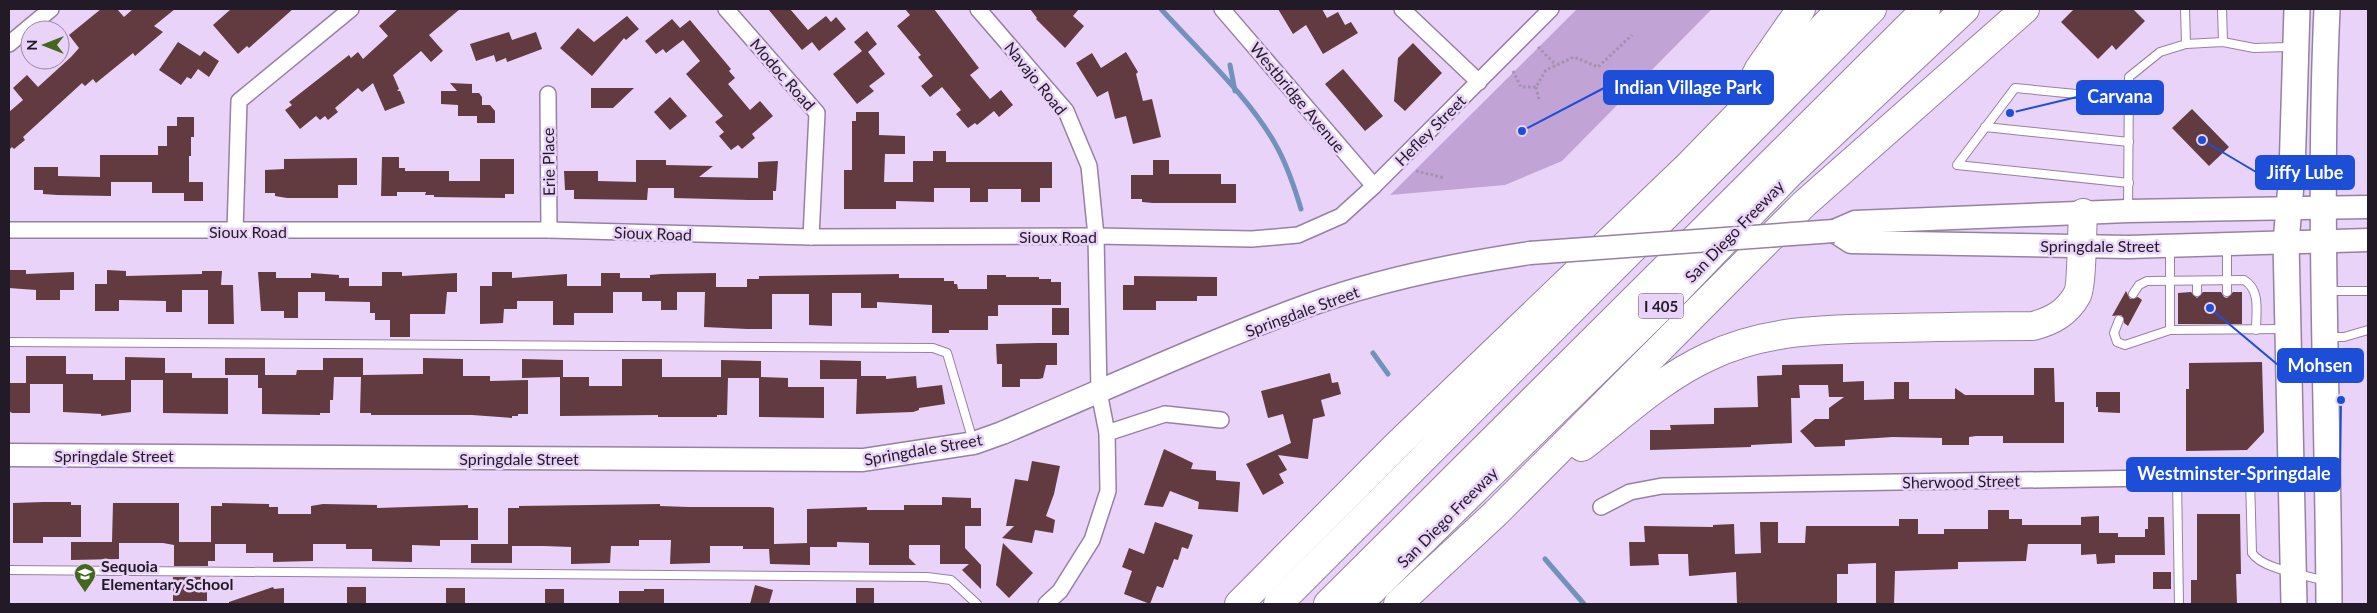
<svg xmlns="http://www.w3.org/2000/svg" width="2377" height="613" viewBox="0 0 2377 613" font-family="Lato,sans-serif">
<style>
.green{fill:#c1a4d5}
.lines{fill:none;stroke-linecap:round;stroke-linejoin:round}
.stream{stroke:#7292bc;stroke-width:5}
.building{fill:#623b40}
.service-casing{stroke:#9681a3;stroke-width:10}
.minor-casing{stroke:#9681a3;stroke-width:18}
.secondary-casing{stroke:#9681a3;stroke-width:25}
.primary-casing{stroke:#9681a3;stroke-width:28}
.motorway-casing{stroke:#9681a3;stroke-width:30}
.path{stroke:#a391af;stroke-width:3;stroke-dasharray:2.5 2.5;stroke-linecap:butt}
.service{stroke:#fff;stroke-width:8}
.minor{stroke:#fff;stroke-width:15}
.secondary{stroke:#fff;stroke-width:22}
.primary{stroke:#fff;stroke-width:25}
.motorway{stroke:#fff;stroke-width:28}
.secondary-bridge-casing{stroke:#9681a3;stroke-width:25;stroke-linecap:butt}
.secondary-bridge{stroke:#fff;stroke-width:22}
.labels{text-anchor:middle;dominant-baseline:central;stroke-width:5;stroke-linejoin:round;paint-order:stroke}
.shield{fill:#ead3f9;stroke:#5e5266;stroke-width:1}
.shield-label{font-size:15px;font-weight:bold;fill:#221a27}
.street-label{font-size:16px;fill:#221a27;stroke:#ead3f9}
.poi-label{font-size:16px;font-weight:bold;fill:#221a27;stroke:#ead3f9;text-anchor:start}
.leader{fill:none;stroke:#1d4ed8;stroke-width:2}
.callout-dot{fill:#1d4ed8;stroke:#ead3f9;stroke-width:2}
.callout{fill:#1d4ed8;stroke:#1d4ed8;stroke-width:2}
.callout-label{font-size:18px;text-anchor:middle;font-weight:bold;fill:#fff}
</style>
<rect width="100%" height="100%" fill="#ead3f9"/>
<path class="green" d="M1577 9H1712L1562 161 1505 185 1390 195Z"/>
<g class="lines">
<g class="stream">
<path d="M1161 9C1199 51 1252 100 1278 149 1288 168 1295 189 1301 209"/>
<path d="M1230 65 1235 91"/>
<path d="M1373 353 1388 374"/>
<path d="M1545 559 1584 604"/>
</g>
</g>
<g class="building">
<path d="M101 9H117L124 17 133 9H175L154 26 163 32 135 56 133 53 96 83 93 79 85 86 82 83 23 137 25 140 14 149 12 147 9 150V112L23 100 13 88 27 75 38 87 71 57 79 48 69 35Z"/>
<path d="M231 9H293L249 48 247 46 238 54 213 25Z"/>
<path d="M398 9H460L429 35 443 51 431 62 421 51 393 75 399 89 397 91H400L405 103 385 111 373 83 362 92 358 88 335 108 338 112 328 120 325 116 320 120 316 116 300 129 285 110 292 105 289 102 349 55 351 58 358 52 363 59 388 36 379 26Z"/>
<path d="M768 9H790L808 30 826 16 831 22 836 17 846 29 819 51 812 42 802 50Z"/>
<path d="M905 9H934L979 68 970 75 990 99 1001 90 1013 105 999 117 994 111 977 125 975 123 968 128 956 114 961 110 942 87 930 97 921 86 933 76 918 57 921 55 897 26 910 15Z"/>
<path d="M1030 9H1079L1073 16 1084 26 1065 48 1036 19 1037 18Z"/>
<path d="M1278 9H1322L1327 18 1338 12 1345 25 1351 22 1358 33 1323 54 1306 25 1293 34Z"/>
<path d="M2074 9H2133L2145 21 2116 50 2112 45 2098 59 2061 22Z"/>
<path d="M627 16 639 29 626 40 624 38 592 76 560 48 578 28 594 42Z"/>
<path d="M672 19 680 28 690 20 731 69 729 71 735 78 728 84 750 110 760 101 773 116 752 134 755 138 742 149 738 145 731 150 719 136 724 132 715 122 723 116 686 74 700 61 683 40 666 53 663 49 656 54 645 41Z"/>
<path d="M867 31 877 44 868 52 885 74 869 86 874 91 857 104 833 74 862 51 854 42Z"/>
<path d="M509 32 512 40 536 32 542 49 507 62 506 58 496 62 494 55 476 61 470 44Z"/>
<path d="M178 42 200 56 204 51 219 61 209 77 198 69 191 79 187 77 181 85 159 70Z"/>
<path d="M1413 43 1442 73 1405 111 1394 101 1398 58Z"/>
<path d="M1126 52 1138 72 1136 74 1143 101 1152 99 1161 137 1133 144 1126 116 1115 119 1108 91 1097 97 1076 63 1092 53 1101 68Z"/>
<path d="M1343 69 1383 116 1365 131 1325 84Z"/>
<path d="M450 83 472 84V93H479L482 97V105H490L495 111V123H477V116H458V105L441 104V91H457Z"/>
<path d="M591 88H634L613 108H591Z"/>
<path d="M670 97 687 116 670 130 654 112Z"/>
<path d="M2192 109 2229 147 2209 166 2172 128Z"/>
<path d="M856 112H879V135L905 136V154H885L884 182H913V161H933V151H946V162H1052V188H1040V202H1021V189H988V202H970V188H934V202L896 201V209H844V170H852V121H856Z"/>
<path d="M177 117H194V137H191V156H189V182H203V201H184V193H152V182H111V196L57 195 43 194V190H34V167H58V176L100 177V155H158V146H167V126H177Z"/>
<path d="M382 157H399V168H405V171H449V181H480V159H514V194H505V198L434 197V195H425L426 192H397V196H381Z"/>
<path d="M357 158V185H338V198H287L275 196V193H265V170L284 169V159Z"/>
<path d="M636 160H666V165L713 166 699 177 758 178V162L778 161 776 191H773V200H749L674 198V188H648L647 200 574 199V190H565L564 171H598V181L636 182Z"/>
<path d="M1153 160H1169V174H1221V184H1236V203H1153L1142 202V199H1131V175H1153Z"/>
<path d="M9 270H26V274L74 272V290H60V300H36V290L9 288Z"/>
<path d="M107 270 126 271V276L202 274V271H222L221 285H233L234 324H208V290H182V312H166V301L119 300V311H95V284H107Z"/>
<path d="M258 272H276V278H311V273L339 275V278H349V286H382V272H402V276L457 273V292H447L445 314H410V337H390V320H375V313H370V302L325 301V292H298V318H284V311H261Z"/>
<path d="M492 272H512V278L567 274V286H601V273H620V278H650V275L661 274 716 273V287H747V279H759V276L899 274V278H944V281H954V284H957L958 289H987V275H1006V277H1039V279H1051V282H1061V305H998V316H988V330H949V333H932V305L877 302V308H861V293H832V326L809 325V294H772V329H747L704 327 705 292H677V310H661V301H642V292H613V313H574V325H553V301H517V309H504L503 323 480 324V286H492Z"/>
<path d="M1134 276 1217 277V296H1197V301H1156V310H1123V285H1134Z"/>
<path d="M2126 291 2130 299 2138 297 2142 300 2128 326 2124 323V319L2121 315 2112 316Z"/>
<path d="M2191 292 2197 298 2203 292H2221L2224 297 2227 298 2233 292H2242V324H2178V293Z"/>
<rect x="1052" y="308" width="17" height="27"/>
<path d="M1039 343H1057V365H1046L1043 378 1039 379H1020V387H1002V364H997L996 344Z"/>
<path d="M26 356H66V374H93V380H125V357L165 358V373H192V378H228V414L163 413V380H131V412L101 416V414L63 412V384H30V413H12L9 411V383H26Z"/>
<path d="M225 358H265V375H296L297 370H323V358H363V375L423 374V358L463 359V376H490V381L528 380V414H518V416H512V418L472 415H371V413H360L361 377H334L333 400H330V413H320V415L262 414V388H258V375H225Z"/>
<path d="M522 359 563 360V377H589V386H622V359H662V377H721V360L761 361V377L788 378V387H824V418L759 417V378H728L727 415H717V417H658V415L560 416V377L522 378Z"/>
<path d="M820 360 861 361V376H886V379L916 376 917 388 942 385 945 404 919 408V410L913 412 856 414 857 379H820Z"/>
<path d="M2262 362 2264 432 2247 450 2186 451V389H2189V363Z"/>
<path d="M1843 364V382L1864 381V400L1894 399V382H1909V399H1955V388L1965 395H2034V368H2054L2055 402H2064V443H2003V436H1976L1969 437V445H1942V438L1893 437 1845 440V446L1815 447 1800 431 1815 419H1829V408L1844 397H1829L1828 385H1799L1800 398H1791L1792 443 1751 445V447L1650 450V430H1671L1670 425 1714 424V408L1758 407 1757 376 1782 375V365Z"/>
<path d="M1330 373 1332 383 1338 382 1341 394 1321 400 1325 416 1313 419 1308 459 1278 455 1287 470 1279 474 1284 483 1263 495 1246 464 1291 443 1283 414 1268 418 1261 391Z"/>
<path d="M2096 392H2120V413L2098 412V407H2096Z"/>
<path d="M1164 449 1193 463 1191 469 1216 471V480L1240 482 1238 512 1198 509 1199 502 1170 491 1163 507 1144 505Z"/>
<path d="M1032 461 1060 466 1054 494 1046 516 1055 520 1053 533 1035 530 1032 543 1002 538 1014 526H1006L1015 479 1028 481Z"/>
<path d="M942 497 971 498V508H981V526H965V548L981 565V589L962 570 969 564H940V545H909V558L916 565H869V543L837 542V547H810V565L770 564 769 549H743V546H710V563L670 564 671 540H639V546H611L610 563 571 564V547L544 546H512V563H471V544H508V508H519V506L660 504V506L688 507H770L774 508V544L807 543V509L867 507V510H904V505H942Z"/>
<path d="M43 502H71V505H81V537H43V543H13V503Z"/>
<path d="M113 503H179V542H211V506H222V503L269 504V507H278V514H311V506L323 504 377 505V508L468 505V508H478V540H440V546L412 545V562L372 561V549H346V544H313V561L273 562V553H246V544H215V561H208V566H174V545L163 543H119V559L71 560V542H112Z"/>
<path d="M1988 510H2009V519H2022V525H2081V517L2099 516V533H2118V537H2145V529H2148V517H2164L2165 555H2115V563L2097 564 2096 554 2081 555V544H2028L2026 561 1958 562V569L1895 571 1894 604H1876V563L1848 564V574H1837V604L1737 603 1736 572 1689 576 1688 554H1658L1659 565 1630 566 1629 542H1645L1644 526 1713 527V525L1734 524 1735 554 1761 553 1760 522H1778V543H1805L1806 526H1899V519H1918V534H1944V529H1988Z"/>
<path d="M2197 514H2240L2241 574H2236L2237 604H2191V580H2197Z"/>
<path d="M1155 522 1193 535 1188 549 1182 547 1178 560 1174 559 1163 588 1157 586 1150 604 1124 594 1132 571 1122 567 1129 548 1144 554Z"/>
<path d="M1003 543 1033 573 1009 598 996 585Z"/>
<rect x="2153" y="572" width="18" height="17"/>
<rect x="173" y="577" width="34" height="24"/>
<path d="M755 585 773 590 769 604H750Z"/>
<path d="M273 587 274 589 284 588V604H229V602Z"/>
<rect x="347" y="587" width="19" height="17"/>
<rect x="446" y="588" width="19" height="16"/>
<rect x="856" y="588" width="18" height="16"/>
<rect x="545" y="589" width="19" height="15"/>
<path d="M644 589H664V604H619V591H644Z"/>
</g>
<g class="lines">
<g class="service-casing">
<g id="service">
<path d="M2185 9 2186 44"/>
<path d="M2222 9 2223 42"/>
<path d="M2128 99 2015 88 1957 165 2129 183"/>
<path d="M1985 127 2129 142"/>
<path d="M2128 209 2129 77 2160 52 2186 44 2223 42 2254 48 2292 47"/>
<path d="M2227 246V292"/>
<path d="M2170 248V330"/>
<path d="M2197 281V292"/>
<path d="M2328 291H2368"/>
<path d="M2133 294 2139 285 2147 281 2244 280C2261 290 2256 312 2256 330"/>
<path d="M2119 320 2114 333 2117 342 2125 345 2170 330 2285 329"/>
<path d="M2329 337H2344L2368 330"/>
<path d="M9 342 933 348 947 353 973 441"/>
<path d="M2250 477 2252 553C2262 569 2306 575 2326 581"/>
<path d="M2177 478 2179 604"/>
<path d="M9 570 927 577 951 580 977 604"/>
</g>
</g>
<g class="minor-casing">
<g id="minor">
<path d="M726 9 817 113 811 237"/>
<path d="M978 9 1066 111 1089 166 1096 236 1099 392 1107 433 1108 491 1092 540 1060 591 1046 604"/>
<path d="M1222 9 1374 186"/>
<path d="M1402 9 1479 82"/>
<path d="M9 44 51 9"/>
<path d="M548 94 549 230"/>
<path d="M9 230H549L811 237 1096 236 1252 239 1298 235 1341 216 1374 186 1551 9"/>
<path d="M235 231 239 101 351 9"/>
<path d="M1107 433 1165 414 1221 420"/>
<path d="M1601 507 1630 492 1662 486 2327 475"/>
</g>
</g>
<g class="secondary-casing">
<g id="secondary">
<path d="M1834 231 1851 242 2128 247 2368 240"/>
<path d="M1834 231 1855 222 2128 211 2368 207"/>
<path d="M9 455 863 460 974 443 1002 433C1104 390 1205 343 1309 305 1381 279 1456 264 1530 253"/>
</g>
</g>
<g class="primary-casing">
<g id="primary">
<path d="M2327 9C2318 207 2328 406 2329 604"/>
<path d="M2294 604 2286 242 2292 173 2297 9"/>
</g>
</g>
<g class="motorway-casing">
<g id="motorway">
<path d="M1748 91 1759 69 1801 9"/>
<path d="M1582 447C1622 416 1662 378 1708 357 1768 328 1833 329 1897 328 1942 327 1988 326 2033 326 2052 321 2067 313 2077 295 2082 287 2082 226 2083 213"/>
<path d="M1239 604 1397 445 1690 164 1841 9"/>
<path d="M1278 604 1872 9"/>
<path d="M1328 604 1926 9"/>
<path d="M1358 604 1662 306 1789 174 1965 9"/>
<path d="M1398 604 1496 513 1804 204 2025 9"/>
</g>
</g>
<g class="path">
<path d="M1538 47 1556 65"/>
<path d="M1513 71 1521 87H1536L1546 70 1574 57 1598 67 1632 35"/>
<path d="M1536 87 1539 100"/>
<path d="M1416 171 1445 178"/>
</g>
<use href="#service" class="service"/>
<use href="#minor" class="minor"/>
<use href="#secondary" class="secondary"/>
<use href="#primary" class="primary"/>
<use href="#motorway" class="motorway"/>
<g class="secondary-bridge-casing">
<path id="secondary-bridge" d="M1530 253 1834 231"/>
</g>
<use href="#secondary-bridge" class="secondary-bridge"/>
</g>
<defs>
<g id="school-pin" transform="scale(1.125)"><path d="M0 17L-7.5 6A9.5 9.5 0 1 1 7.5 6Z" fill="#44671f" stroke="#ead3f9"/><path d="M0-5L7-2L0 1L-7-2ZM-4 1L0 2.5L4 1V4Q0 6-4 4Z" fill="#fff"/></g>
</defs>
<g fill-rule="evenodd">
<use href="#school-pin" x="85" y="574"/>
</g>
<g class="labels">
<rect class="shield" x="1638.5" y="293.5" width="45" height="25" rx="4"/>
<g class="shield-label">
<text x="1661" y="306">I 405</text>
</g>
<g class="street-label">
<text transform="translate(783 74) rotate(49)">Modoc Road</text>
<text transform="translate(1036 78) rotate(51)">Navajo Road</text>
<text transform="translate(1298 97) rotate(50)">Westbridge Avenue</text>
<text transform="translate(1430 130) rotate(-45)">Hefley Street</text>
<text transform="translate(548 162) rotate(-91)">Erie Place</text>
<text x="248" y="231">Sioux Road</text>
<text transform="translate(1734 231) rotate(-46)">San Diego Freeway</text>
<text transform="translate(653 233) rotate(2)">Sioux Road</text>
<text x="1058" y="236">Sioux Road</text>
<text x="2100" y="245">Springdale Street</text>
<text transform="translate(1302 311) rotate(-20)">Springdale Street</text>
<text transform="translate(923 449) rotate(-10)">Springdale Street</text>
<text x="114" y="455">Springdale Street</text>
<text x="519" y="458">Springdale Street</text>
<text transform="translate(1961 481) rotate(-1)">Sherwood Street</text>
<text transform="translate(1447 517) rotate(-45)">San Diego Freeway</text>
</g>
<g class="poi-label">
<text x="101" y="565">Sequoia<tspan x="101" dy="18">Elementary School</tspan></text>
</g>
</g>
<path class="leader" d="M1522 131L1604 88M2010 113L2077 97M2202 140L2256 172M2210 308L2278 365M2341 400L2340 474"/>
<g class="callout-dot">
<circle cx="1522" cy="131" r="5"/>
<circle cx="2010" cy="113" r="5"/>
<circle cx="2202" cy="140" r="5"/>
<circle cx="2210" cy="308" r="5"/>
<circle cx="2341" cy="400" r="5"/>
</g>
<g class="callout">
<rect x="1604" y="71" width="169" height="33" rx="5"/>
<rect x="2077" y="81" width="86" height="33" rx="5"/>
<rect x="2256" y="156" width="98" height="33" rx="5"/>
<rect x="2278" y="349" width="85" height="33" rx="5"/>
<rect x="2127" y="458" width="213" height="33" rx="5"/>
</g>
<g class="callout-label">
<text x="1688" y="94">Indian Village Park</text>
<text x="2120" y="103">Carvana</text>
<text x="2305" y="179">Jiffy Lube</text>
<text x="2320" y="372">Mohsen</text>
<text x="2234" y="480">Westminster-Springdale</text>
</g>
<rect width="2377" height="613" fill="none" stroke="#221a27" stroke-width="20"/>
<g transform="translate(45 45) rotate(270)"><circle r="24" fill="#ead3f9" stroke="#9a89a5"/>
<path d="M0-4L9 19L0 12L-9 19Z" fill="#44671f"/>
<text y="-8" font-size="14" font-weight="bold" text-anchor="middle" fill="#221a27">N</text>
</g>
</svg>
